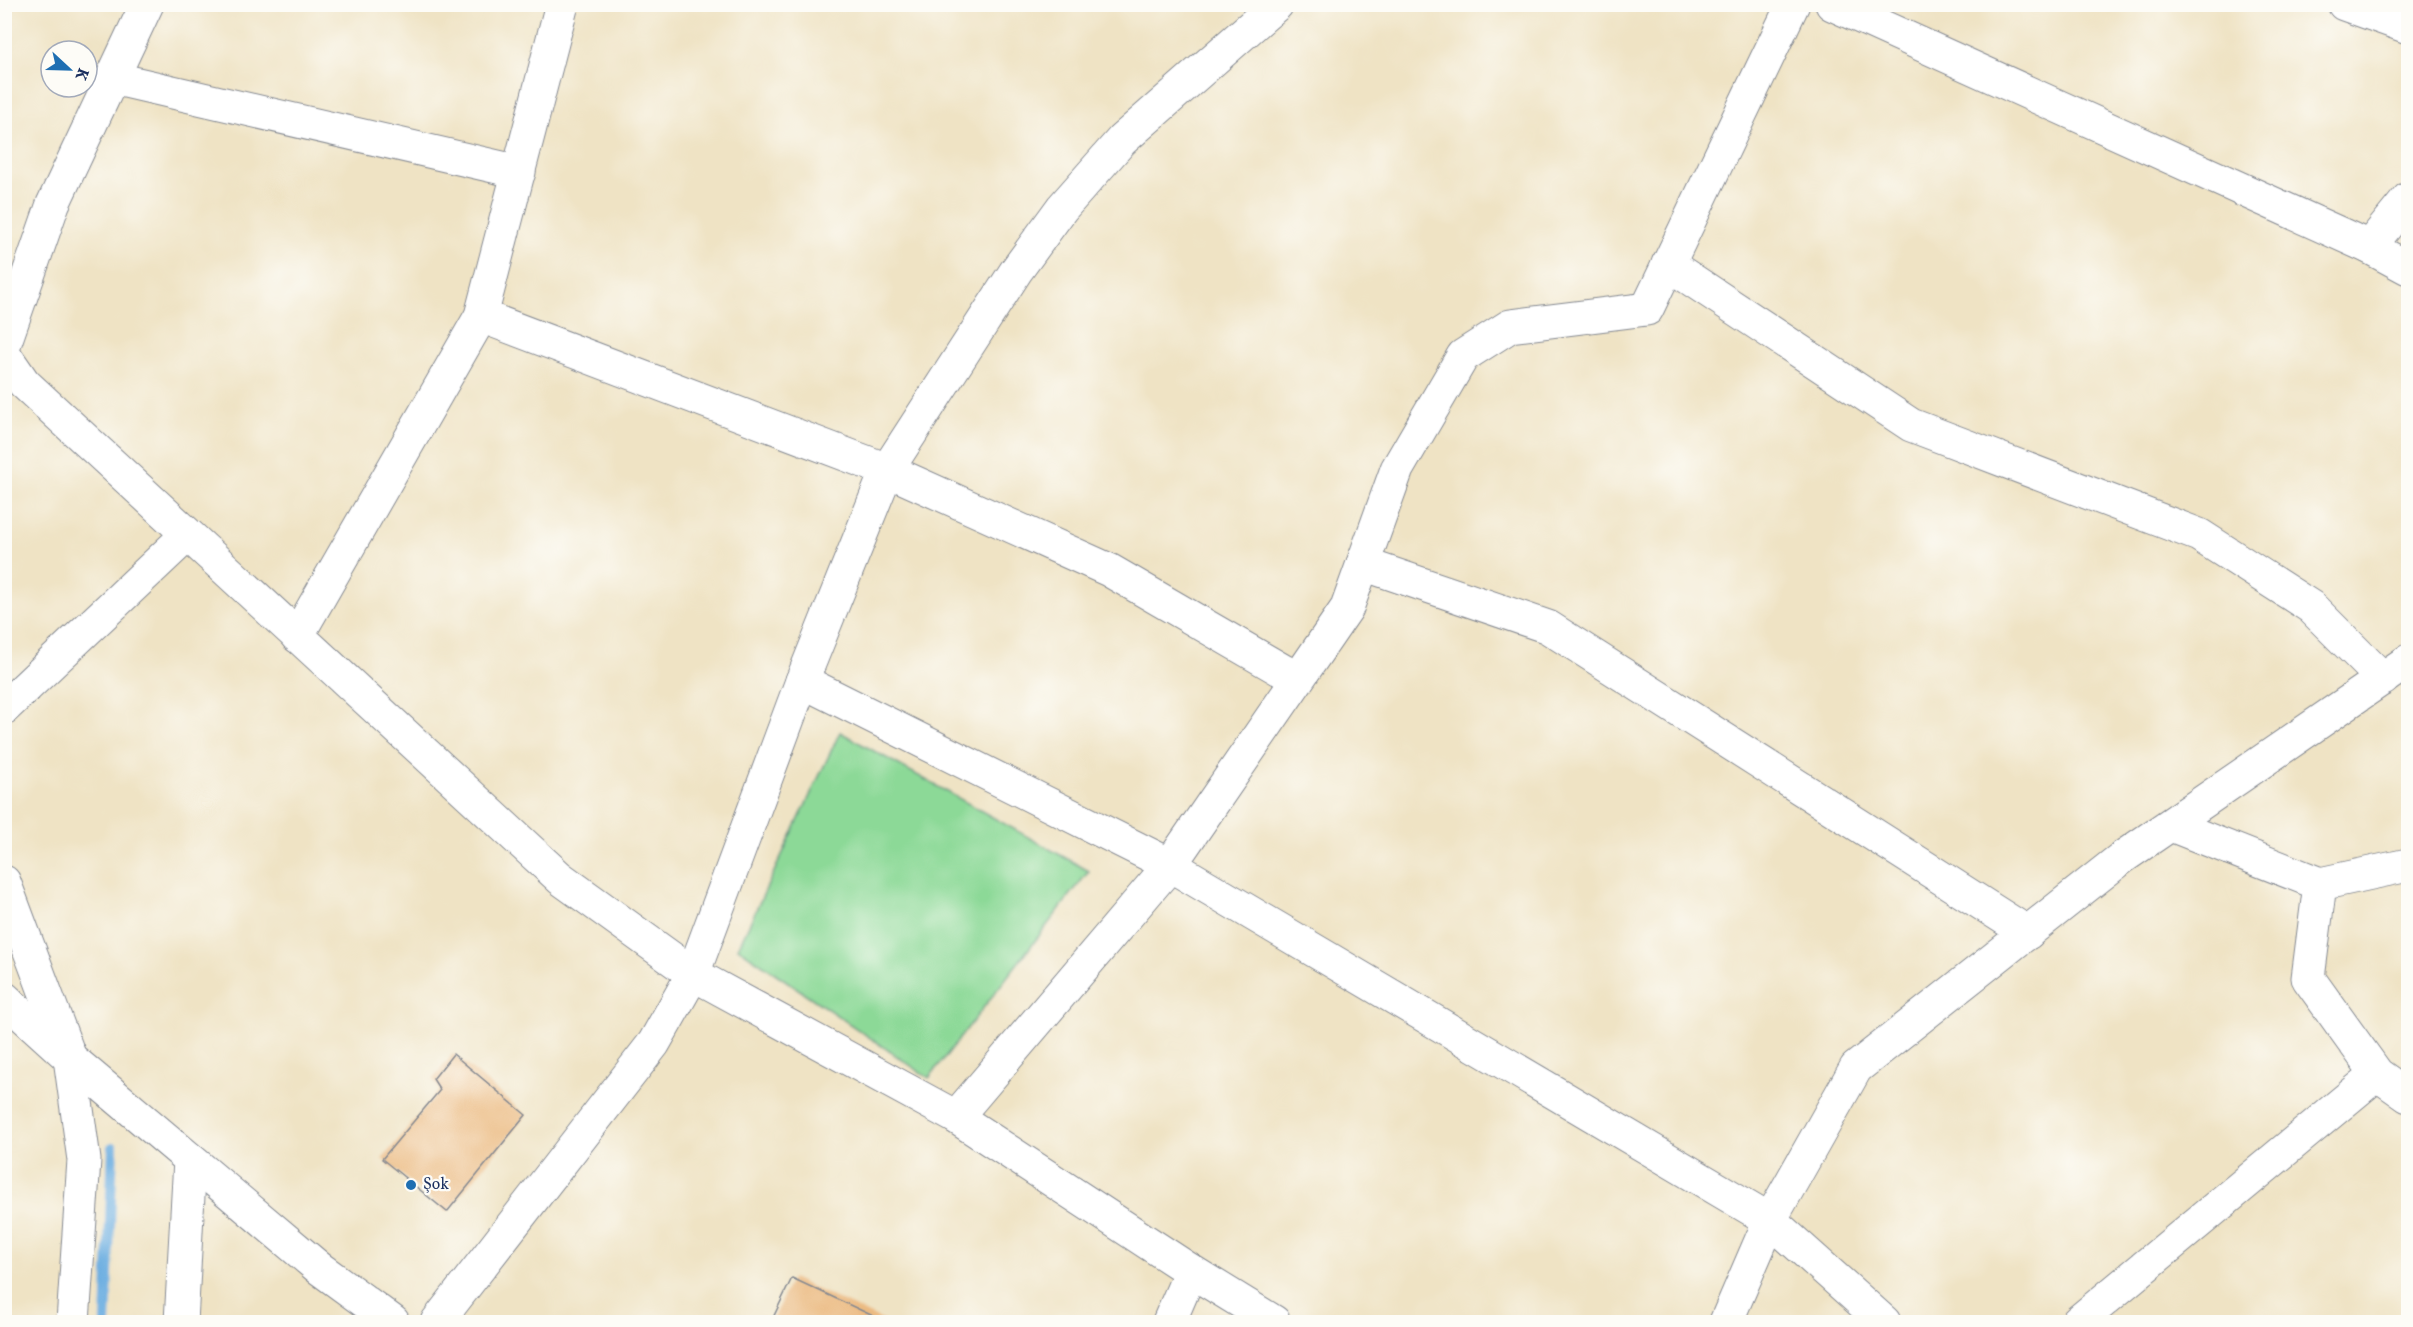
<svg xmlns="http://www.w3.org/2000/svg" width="2413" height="1327" viewBox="0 0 2413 1327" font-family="Vollkorn,serif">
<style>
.green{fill:#8cd997;stroke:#54847a;stroke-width:1.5}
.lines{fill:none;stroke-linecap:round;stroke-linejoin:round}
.stream{stroke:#6dafe1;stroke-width:10}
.building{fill:#ebba81}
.minor-casing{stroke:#858991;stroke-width:35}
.minor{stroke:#fff;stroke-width:33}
.poi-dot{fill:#1f6fb2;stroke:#fdfcf7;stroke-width:2}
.labels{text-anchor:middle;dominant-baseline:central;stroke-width:4.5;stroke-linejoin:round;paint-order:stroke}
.poi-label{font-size:16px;fill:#1b2f5e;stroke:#fdfcf7;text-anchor:start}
</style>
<rect width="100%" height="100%" fill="#fdfcf7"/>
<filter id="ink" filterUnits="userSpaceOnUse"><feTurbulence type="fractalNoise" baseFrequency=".0167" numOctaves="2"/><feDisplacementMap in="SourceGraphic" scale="12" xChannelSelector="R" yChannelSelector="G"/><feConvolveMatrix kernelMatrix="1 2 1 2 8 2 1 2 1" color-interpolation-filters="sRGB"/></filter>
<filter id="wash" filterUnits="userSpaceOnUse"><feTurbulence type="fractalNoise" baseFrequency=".008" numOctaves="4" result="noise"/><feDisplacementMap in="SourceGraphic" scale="24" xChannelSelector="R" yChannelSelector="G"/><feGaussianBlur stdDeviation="1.35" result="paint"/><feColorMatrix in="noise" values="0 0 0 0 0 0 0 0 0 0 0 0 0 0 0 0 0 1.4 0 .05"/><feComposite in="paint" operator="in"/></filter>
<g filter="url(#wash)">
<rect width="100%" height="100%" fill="#efe3c4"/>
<path class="green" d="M840 732 1089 871 929 1078 738 948Z"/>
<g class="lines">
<path class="stream" d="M106 1322 113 1147"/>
</g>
<g id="blocks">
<g class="building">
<path d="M453 1054 526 1115 447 1212 382 1159 440 1090 433 1079Z"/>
<path d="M792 1278 886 1322H771Z"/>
</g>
</g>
</g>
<g filter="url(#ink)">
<use href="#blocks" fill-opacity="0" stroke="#858991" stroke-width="1.5"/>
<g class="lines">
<g class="minor-casing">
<g id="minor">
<path d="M1832 4 2369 247 2408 268"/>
<path d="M2344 4 2408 27"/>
<path d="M112 78 519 172"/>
<path d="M2369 247 2408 199"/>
<path d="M1668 264 1911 425 2199 535 2311 607 2383 679"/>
<path d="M481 316 887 470 1109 570 1297 679"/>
<path d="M4 345 53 204 147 4"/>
<path d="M4 354 24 383 560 878 693 974 956 1117 1191 1271 1274 1322"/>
<path d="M1363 564 1548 627 2028 933"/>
<path d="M297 636 481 316 562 4"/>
<path d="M802 681 1170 865 1770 1220 1884 1322"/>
<path d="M4 708 187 535"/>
<path d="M2171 825 2320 884 2408 865"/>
<path d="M4 882 70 1058 84 1160 73 1322"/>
<path d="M2320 884 2308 978 2377 1074 2408 1096"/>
<path d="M4 998 70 1058 319 1268 393 1322"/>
<path d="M956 1117 1170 865 1347 608 1397 469 1463 356 1510 326 1647 309 1793 4"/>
<path d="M181 1322 190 1160"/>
<path d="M437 1322 654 1043 693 974 802 681 887 470 1016 271 1062 208 1122 140 1277 4"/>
<path d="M1169 1322 1191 1271"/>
<path d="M1726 1322 1770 1220 1856 1068 2123 857 2408 661"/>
<path d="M2078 1322 2377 1074"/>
</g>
</g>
<use href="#minor" class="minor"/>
</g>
</g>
<circle class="poi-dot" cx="411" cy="1185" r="6"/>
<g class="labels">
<g class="poi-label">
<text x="423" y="1185">Şok</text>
</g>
</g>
<rect width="2413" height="1327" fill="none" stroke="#fdfcf7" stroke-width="24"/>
<g transform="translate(69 69) rotate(112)"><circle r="28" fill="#fdfcf7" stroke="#a3aaba" stroke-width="1.5"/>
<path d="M0-4.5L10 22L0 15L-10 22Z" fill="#1f6fb2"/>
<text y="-9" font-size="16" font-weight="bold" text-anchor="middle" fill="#1b2f5e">K</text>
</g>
</svg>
